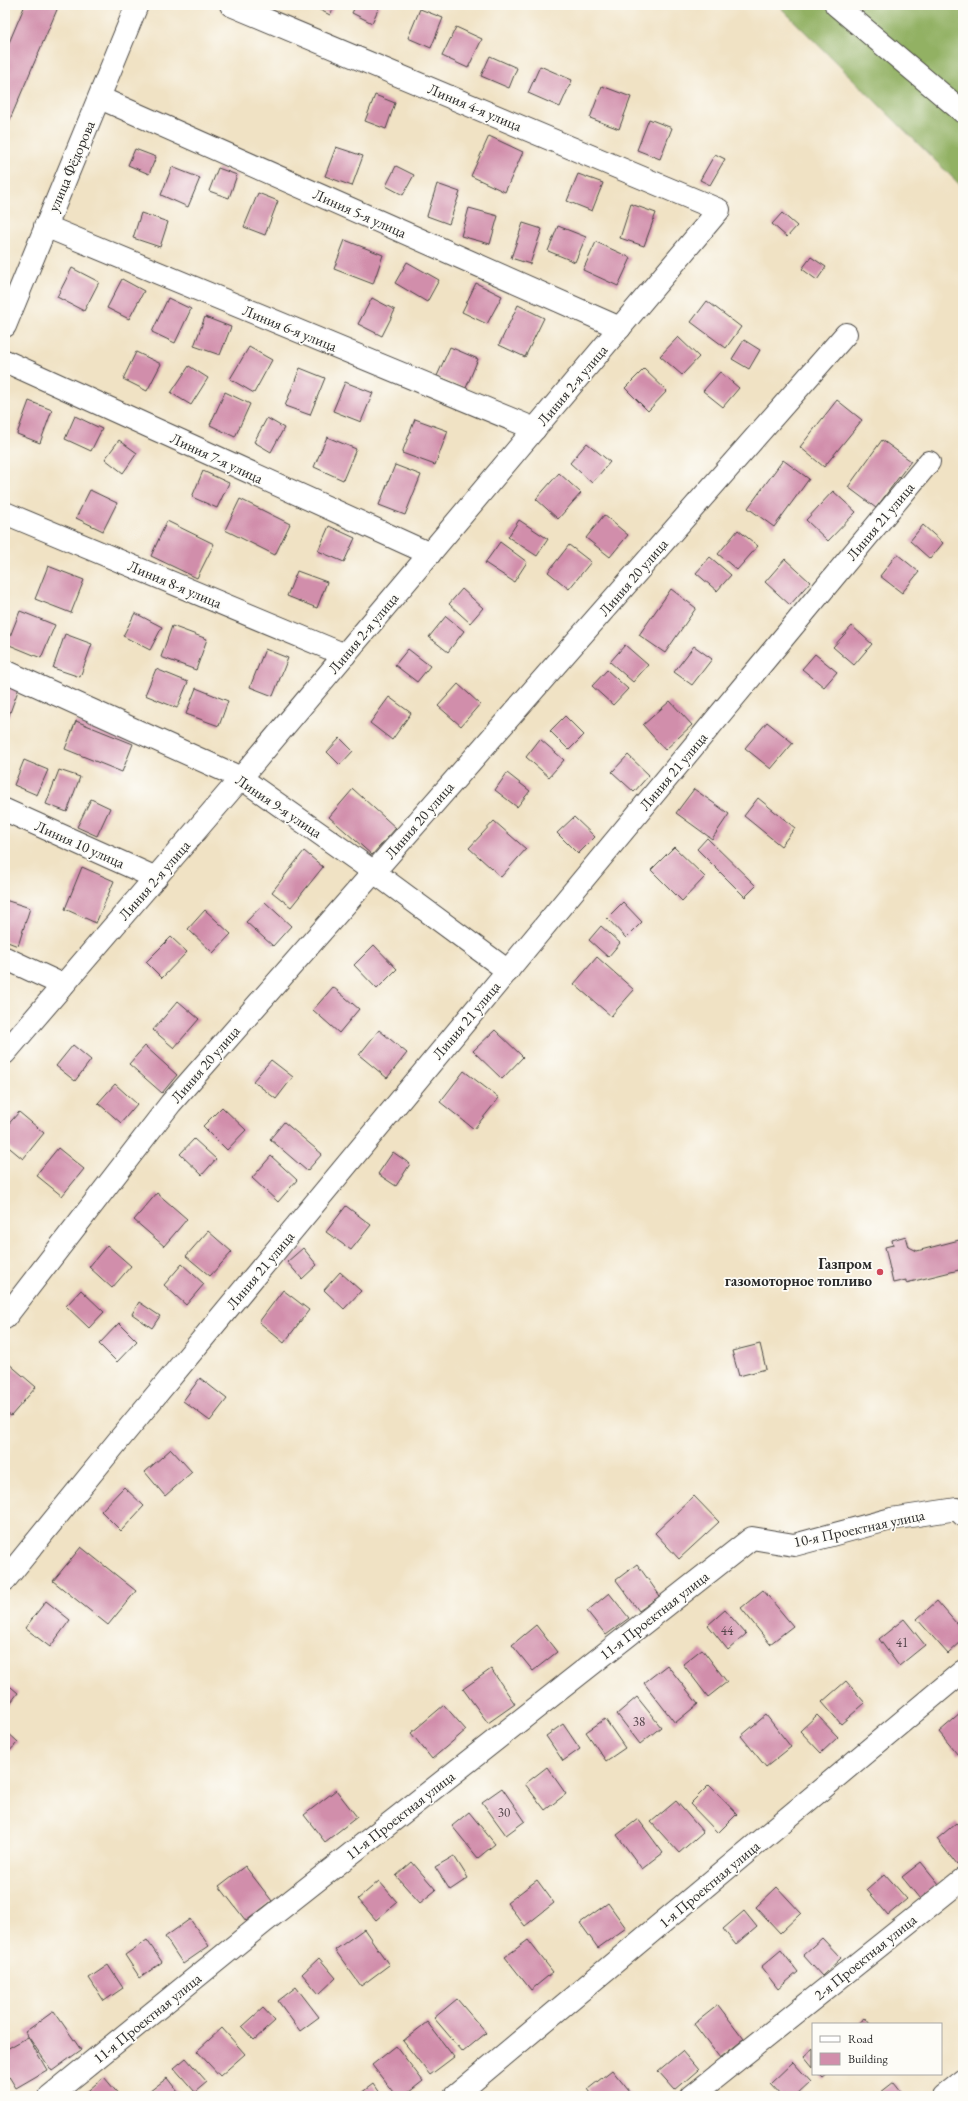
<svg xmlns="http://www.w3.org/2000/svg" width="968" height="2101" viewBox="0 0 968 2101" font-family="'EB Garamond',serif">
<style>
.forest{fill:#92b164;stroke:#5e6e48}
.building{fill:#d18eab}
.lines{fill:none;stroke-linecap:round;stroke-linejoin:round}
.minor-casing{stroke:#494642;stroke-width:24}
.minor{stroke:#fff;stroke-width:22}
.poi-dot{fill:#d1495b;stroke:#fdfcf7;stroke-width:1.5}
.labels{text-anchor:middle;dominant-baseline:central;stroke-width:3.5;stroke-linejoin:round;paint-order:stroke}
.number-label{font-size:13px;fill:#54444b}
.street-label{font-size:15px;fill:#2b2b2b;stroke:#fdfcf7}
.poi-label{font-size:15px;font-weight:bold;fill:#2b2b2b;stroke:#fdfcf7;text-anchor:end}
</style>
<rect width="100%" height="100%" fill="#fdfcf7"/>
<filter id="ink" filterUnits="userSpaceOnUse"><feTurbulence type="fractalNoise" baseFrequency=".025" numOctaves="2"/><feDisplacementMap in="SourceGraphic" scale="8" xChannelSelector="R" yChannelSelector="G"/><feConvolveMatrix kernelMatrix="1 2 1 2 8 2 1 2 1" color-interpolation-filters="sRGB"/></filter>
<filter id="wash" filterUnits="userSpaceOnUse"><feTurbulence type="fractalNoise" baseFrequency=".012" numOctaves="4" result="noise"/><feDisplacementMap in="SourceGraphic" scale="16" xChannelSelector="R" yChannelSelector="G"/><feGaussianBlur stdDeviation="0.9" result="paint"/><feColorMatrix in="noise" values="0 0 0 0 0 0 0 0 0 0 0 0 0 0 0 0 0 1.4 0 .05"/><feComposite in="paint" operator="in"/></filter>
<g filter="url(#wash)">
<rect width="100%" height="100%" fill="#f0e2c4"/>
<path class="forest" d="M778 5H963V188Z"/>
<g id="blocks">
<g class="building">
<path d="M25 5H59L5 131V52Z"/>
<path d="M310 5H335L330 15Z"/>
<path d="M356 5H380L372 23 352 13Z"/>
<path d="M420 9 443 18 431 48 408 38Z"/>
<path d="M456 27 482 39 468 68 442 56Z"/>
<path d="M490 56 517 68 509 88 481 76Z"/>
<path d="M540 66 572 80 560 107 528 93Z"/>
<path d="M602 86 631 97 619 129 590 118Z"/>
<path d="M375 95 395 103 386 129 365 121Z"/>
<path d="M649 119 672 128 660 159 637 150Z"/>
<path d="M489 136 523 152 505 192 471 176Z"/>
<path d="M336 147 363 156 352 186 325 176Z"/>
<path d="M135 149 156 157 149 174 128 165Z"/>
<path d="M715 154 725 159 710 185 700 180Z"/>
<path d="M396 166 414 175 403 195 386 186Z"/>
<path d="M172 167 200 178 188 207 161 195Z"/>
<path d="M218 168 237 175 229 198 209 191Z"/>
<path d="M578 174 603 183 592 211 567 201Z"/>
<path d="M437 184 460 192 449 224 427 216Z"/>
<path d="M258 193 278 201 265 235 244 227Z"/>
<path d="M631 204 656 213 644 246 620 238Z"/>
<path d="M469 208 498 216 490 244 461 236Z"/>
<path d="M141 213 168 222 160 247 133 238Z"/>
<path d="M782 213 797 226 787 237 772 224Z"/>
<path d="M523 223 542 229 530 264 511 258Z"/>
<path d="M558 226 586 237 575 262 548 251Z"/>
<path d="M345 240 383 255 373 284 334 269Z"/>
<path d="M596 242 631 258 618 286 583 270Z"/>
<path d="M811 257 826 267 817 280 802 269Z"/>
<path d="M407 262 439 280 427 302 395 283Z"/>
<path d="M72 268 99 282 84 311 57 297Z"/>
<path d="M122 279 144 291 129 319 107 308Z"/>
<path d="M476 283 502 296 487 324 462 312Z"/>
<path d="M168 298 191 309 175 343 152 332Z"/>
<path d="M372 298 395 310 382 336 358 324Z"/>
<path d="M707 301 741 327 726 348 691 322Z"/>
<path d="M518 305 544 318 525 357 499 345Z"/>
<path d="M205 317 231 327 220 355 194 346Z"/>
<path d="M678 337 699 357 682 375 660 356Z"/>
<path d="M744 340 760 350 749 369 732 359Z"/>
<path d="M249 347 272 360 254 393 230 379Z"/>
<path d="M450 347 478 359 466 388 437 376Z"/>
<path d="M136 352 161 364 147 391 123 379Z"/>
<path d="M189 366 208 378 191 405 171 393Z"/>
<path d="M300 368 325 378 310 415 285 406Z"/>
<path d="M644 369 667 391 648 411 625 388Z"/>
<path d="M720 372 739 388 723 407 703 391Z"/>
<path d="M345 382 373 393 361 422 333 411Z"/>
<path d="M225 392 250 404 235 437 210 425Z"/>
<path d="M837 400 862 420 824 467 800 447Z"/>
<path d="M29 401 52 410 40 443 17 434Z"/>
<path d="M75 416 102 429 91 451 65 439Z"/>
<path d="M267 418 284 428 271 452 254 442Z"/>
<path d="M415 419 448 431 435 465 402 453Z"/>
<path d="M327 437 356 449 343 480 314 467Z"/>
<path d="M119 440 137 453 123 473 105 459Z"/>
<path d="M882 440 911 461 876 508 848 487Z"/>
<path d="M587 443 610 462 592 483 570 463Z"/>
<path d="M783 460 809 479 774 527 748 508Z"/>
<path d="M395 465 421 475 405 515 379 505Z"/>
<path d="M203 471 229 483 217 508 192 497Z"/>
<path d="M559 473 581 493 558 519 536 499Z"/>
<path d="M90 490 117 503 103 531 76 518Z"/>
<path d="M833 491 856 512 828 541 806 520Z"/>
<path d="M240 499 290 524 275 555 225 530Z"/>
<path d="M604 515 628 535 610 557 586 538Z"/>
<path d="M519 520 548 539 537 556 508 537Z"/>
<path d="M167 521 214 544 197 578 151 556Z"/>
<path d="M923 525 943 543 930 559 910 541Z"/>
<path d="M329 526 355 538 344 562 318 551Z"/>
<path d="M738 530 758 546 737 570 718 554Z"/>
<path d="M500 542 527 562 514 582 485 563Z"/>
<path d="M569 545 591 562 569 589 548 572Z"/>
<path d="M897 554 919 572 902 593 880 576Z"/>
<path d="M710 557 731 575 717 591 696 573Z"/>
<path d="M785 559 810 582 790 605 765 582Z"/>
<path d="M48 566 84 580 71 613 35 599Z"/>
<path d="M297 571 327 582 317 608 287 596Z"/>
<path d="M462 589 483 608 470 623 449 604Z"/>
<path d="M671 589 696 608 665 653 639 635Z"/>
<path d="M20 611 55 625 41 658 7 644Z"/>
<path d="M135 613 162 627 150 650 123 636Z"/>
<path d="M446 616 464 631 448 652 429 637Z"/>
<path d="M172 626 207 639 196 670 161 657Z"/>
<path d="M852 626 872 644 854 665 833 647Z"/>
<path d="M65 634 92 644 80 677 53 668Z"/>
<path d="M625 645 648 665 633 682 610 662Z"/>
<path d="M694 646 712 659 692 685 674 672Z"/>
<path d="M265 649 288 658 273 696 250 687Z"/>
<path d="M408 649 430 666 417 682 395 665Z"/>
<path d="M815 654 837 672 824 687 802 669Z"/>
<path d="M156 669 188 682 177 708 145 695Z"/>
<path d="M607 670 628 689 613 705 592 686Z"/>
<path d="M5 683 19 688 8 718 5 717Z"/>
<path d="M458 684 480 704 461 726 438 706Z"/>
<path d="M196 688 228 701 219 726 186 714Z"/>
<path d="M389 697 411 713 392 740 370 723Z"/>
<path d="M670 701 692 725 665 750 643 725Z"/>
<path d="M565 716 584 735 569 750 550 731Z"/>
<path d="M76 721 133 744 122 772 65 749Z"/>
<path d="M767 722 793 743 771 769 745 748Z"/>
<path d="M340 738 353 751 340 765 327 752Z"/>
<path d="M540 739 564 760 549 777 526 757Z"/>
<path d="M628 755 649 775 634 792 612 772Z"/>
<path d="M24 760 48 770 37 795 14 785Z"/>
<path d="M59 770 80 777 67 812 46 804Z"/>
<path d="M507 773 530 791 517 807 495 790Z"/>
<path d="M353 789 396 828 372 855 329 817Z"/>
<path d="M694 789 729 814 712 839 676 813Z"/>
<path d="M758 798 795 828 781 846 744 816Z"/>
<path d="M91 799 110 808 97 836 77 827Z"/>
<path d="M574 817 595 837 578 854 557 833Z"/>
<path d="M494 821 526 849 501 877 469 848Z"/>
<path d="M5 836 8 837 5 845Z"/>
<path d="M707 838 756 886 745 897 697 849Z"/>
<path d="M674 847 705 877 682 901 651 870Z"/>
<path d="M304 851 323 867 291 907 272 892Z"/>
<path d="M82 867 114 881 96 923 65 909Z"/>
<path d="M5 900 30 908 18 946 5 941Z"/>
<path d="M265 902 291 926 273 946 246 922Z"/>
<path d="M623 902 642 922 626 938 607 918Z"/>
<path d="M205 910 231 934 213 953 188 929Z"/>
<path d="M601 926 620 943 608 957 589 940Z"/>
<path d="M171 937 187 952 162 978 146 962Z"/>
<path d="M374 945 397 969 377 989 354 965Z"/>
<path d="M597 957 634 990 611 1016 574 984Z"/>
<path d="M333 987 359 1009 339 1033 313 1010Z"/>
<path d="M178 1001 199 1019 174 1048 153 1030Z"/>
<path d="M379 1030 407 1053 387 1078 359 1055Z"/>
<path d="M495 1030 523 1057 502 1079 473 1051Z"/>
<path d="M73 1045 91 1060 75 1081 56 1066Z"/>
<path d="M145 1046 177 1075 162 1093 129 1064Z"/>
<path d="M271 1060 293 1077 276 1099 253 1081Z"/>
<path d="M464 1071 499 1098 474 1129 440 1102Z"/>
<path d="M115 1084 137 1104 121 1123 98 1103Z"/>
<path d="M222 1107 246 1130 227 1150 203 1126Z"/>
<path d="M19 1112 44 1133 23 1159 5 1144V1128Z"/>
<path d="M284 1122 322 1154 307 1171 270 1139Z"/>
<path d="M194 1139 216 1159 202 1175 180 1154Z"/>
<path d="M58 1148 84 1169 62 1196 36 1175Z"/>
<path d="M393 1152 410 1164 396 1186 378 1174Z"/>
<path d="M271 1156 297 1180 278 1202 252 1178Z"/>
<path d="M157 1193 187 1219 164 1246 134 1220Z"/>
<path d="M346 1206 371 1225 351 1250 326 1232Z"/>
<path d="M208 1231 232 1252 210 1276 186 1256Z"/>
<path d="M906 1236 909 1247 917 1251 963 1239V1269L906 1283V1280L893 1283 885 1247 893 1245 892 1240Z"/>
<path d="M107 1245 131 1266 112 1288 89 1267Z"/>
<path d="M303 1248 317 1265 302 1279 287 1262Z"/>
<path d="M182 1264 204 1284 186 1305 164 1285Z"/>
<path d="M340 1272 361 1291 344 1309 324 1290Z"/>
<path d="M81 1290 104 1312 89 1328 66 1306Z"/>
<path d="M283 1290 309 1310 284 1343 259 1322Z"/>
<path d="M139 1302 160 1316 152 1328 132 1314Z"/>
<path d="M119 1323 137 1341 117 1362 99 1344Z"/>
<path d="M760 1344 766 1369 739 1376 732 1351Z"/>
<path d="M8 1363 36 1387 11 1416 5 1412V1367Z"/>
<path d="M200 1378 227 1399 210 1421 183 1401Z"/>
<path d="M171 1449 192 1472 165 1496 145 1472Z"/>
<path d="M124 1487 144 1506 121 1531 101 1511Z"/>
<path d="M694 1496 719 1522 679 1559 655 1533Z"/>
<path d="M81 1547 136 1591 108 1625 53 1581Z"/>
<path d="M637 1564 660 1596 639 1611 616 1580Z"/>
<path d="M763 1590 793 1626 770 1644 741 1608Z"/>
<path d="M609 1593 629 1618 606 1635 587 1611Z"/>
<path d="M46 1601 70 1620 50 1647 25 1628Z"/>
<path d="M937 1601 963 1631V1640L948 1654 917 1619Z"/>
<path d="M725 1610 746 1634 728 1650 708 1625Z"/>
<path d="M904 1619 925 1645 899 1666 879 1639Z"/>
<path d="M536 1625 557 1652 533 1671 512 1645Z"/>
<path d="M702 1649 727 1682 708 1697 683 1664Z"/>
<path d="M667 1665 698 1704 675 1723 644 1683Z"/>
<path d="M491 1669 515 1704 488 1723 463 1689Z"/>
<path d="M846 1681 865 1703 841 1724 822 1702Z"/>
<path d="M5 1682 18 1693 5 1710Z"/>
<path d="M637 1697 661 1727 640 1744 617 1714Z"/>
<path d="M444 1705 466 1730 432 1759 411 1733Z"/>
<path d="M961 1713 963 1716V1750L958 1755 939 1732Z"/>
<path d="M766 1715 791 1747 766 1767 741 1736Z"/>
<path d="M817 1715 838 1737 821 1753 800 1731Z"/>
<path d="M605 1719 625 1748 606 1761 586 1732Z"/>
<path d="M563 1724 580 1749 563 1761 546 1736Z"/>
<path d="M5 1730 18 1742 5 1756Z"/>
<path d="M547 1767 566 1794 545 1810 525 1784Z"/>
<path d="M709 1785 737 1814 718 1833 690 1804Z"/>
<path d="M502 1788 525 1821 506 1835 482 1802Z"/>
<path d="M336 1790 357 1817 325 1842 304 1815Z"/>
<path d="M676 1801 703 1832 679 1853 651 1822Z"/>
<path d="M469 1812 495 1844 478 1858 452 1826Z"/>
<path d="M638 1819 663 1853 642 1869 617 1835Z"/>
<path d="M956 1823 963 1831V1860L957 1865 937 1839Z"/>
<path d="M454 1856 468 1878 450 1890 435 1867Z"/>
<path d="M412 1862 436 1890 420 1903 396 1876Z"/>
<path d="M921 1862 939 1884 920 1899 902 1877Z"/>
<path d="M245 1866 272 1901 246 1921 219 1886Z"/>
<path d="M885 1874 907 1899 888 1915 867 1890Z"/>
<path d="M537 1880 554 1903 525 1926 507 1903Z"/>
<path d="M379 1881 397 1902 376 1920 358 1899Z"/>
<path d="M777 1887 801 1913 780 1933 756 1907Z"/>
<path d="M608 1903 626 1928 598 1948 580 1923Z"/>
<path d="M744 1911 757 1927 736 1945 723 1929Z"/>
<path d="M190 1919 209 1946 183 1964 165 1937Z"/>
<path d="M364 1929 389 1965 361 1986 335 1950Z"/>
<path d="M822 1938 841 1958 822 1976 803 1955Z"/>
<path d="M147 1940 162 1962 140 1978 125 1955Z"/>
<path d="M528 1940 553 1972 531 1990 505 1957Z"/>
<path d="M781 1950 798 1972 778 1989 761 1967Z"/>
<path d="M319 1958 336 1978 319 1994 302 1974Z"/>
<path d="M108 1965 123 1988 104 2001 89 1978Z"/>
<path d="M296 1987 319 2017 300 2031 278 2001Z"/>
<path d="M457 1999 486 2033 463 2052 434 2018Z"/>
<path d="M718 2005 744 2039 720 2058 694 2024Z"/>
<path d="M263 2008 275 2021 254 2040 242 2027Z"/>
<path d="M54 2011 81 2050 52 2071 25 2032Z"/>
<path d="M865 2018 870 2024H858Z"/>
<path d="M427 2022 454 2057 430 2075 403 2041Z"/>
<path d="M222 2028 245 2054 220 2076 197 2051Z"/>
<path d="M28 2037 47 2070 16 2088 5 2070V2050Z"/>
<path d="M396 2046 423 2081 404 2096H396L372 2065Z"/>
<path d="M813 2048V2067L804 2056Z"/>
<path d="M682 2051 698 2070 675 2090 658 2071Z"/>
<path d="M186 2058 207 2082 195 2092 174 2068Z"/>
<path d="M793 2062 811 2082 796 2096H781L770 2084Z"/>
<path d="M612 2070 633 2096H593L588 2089Z"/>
<path d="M819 2074H828L823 2078Z"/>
<path d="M104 2077 120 2096H82Z"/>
<path d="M167 2078 181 2096H146L145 2095Z"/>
<path d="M894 2082 905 2096H876Z"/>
<path d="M373 2084 381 2096H357Z"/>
</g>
</g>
</g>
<g filter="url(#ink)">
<use href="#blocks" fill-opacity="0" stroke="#494642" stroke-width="1"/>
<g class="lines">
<g class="minor-casing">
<g id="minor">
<path d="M836 5 963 112"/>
<path d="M100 98 620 328"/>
<path d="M45 226 535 429"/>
<path d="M5 326 137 5"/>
<path d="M5 361 430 554"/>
<path d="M5 513 345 655"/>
<path d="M5 671 241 778 374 872 508 971"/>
<path d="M5 810 156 878"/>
<path d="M5 958 63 985"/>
<path d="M5 1053 241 778 719 210 231 5"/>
<path d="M5 1318 171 1103 846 334"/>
<path d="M5 1580 118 1441 929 462"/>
<path d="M50 2096 263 1923 752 1538 794 1545 891 1519 957 1509 963 1515"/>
<path d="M455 2096 963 1671"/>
<path d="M692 2096 963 1879"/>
<path d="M943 2096 963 2080"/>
</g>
</g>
<use href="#minor" class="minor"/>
</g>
</g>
<circle class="poi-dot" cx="880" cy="1272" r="4"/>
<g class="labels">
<g class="number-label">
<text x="727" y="1630">44</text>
<text x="902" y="1642">41</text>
<text x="639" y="1721">38</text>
<text x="504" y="1812">30</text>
</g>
<g class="street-label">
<text transform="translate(475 107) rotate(23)">Линия 4-я улица</text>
<text transform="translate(71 166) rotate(-67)">улица Фёдорова</text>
<text transform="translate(360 213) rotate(24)">Линия 5-я улица</text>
<text transform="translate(290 328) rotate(22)">Линия 6-я улица</text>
<text transform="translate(572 385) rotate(-50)">Линия 2-я улица</text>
<text transform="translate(217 458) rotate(25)">Линия 7-я улица</text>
<text transform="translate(880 521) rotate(-50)">Линия 21 улица</text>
<text transform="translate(633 577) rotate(-49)">Линия 20 улица</text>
<text transform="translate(175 584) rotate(23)">Линия 8-я улица</text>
<text transform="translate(363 633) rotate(-50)">Линия 2-я улица</text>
<text transform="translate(673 771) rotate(-50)">Линия 21 улица</text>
<text transform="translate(279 806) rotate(34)">Линия 9-я улица</text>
<text transform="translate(419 820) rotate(-49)">Линия 20 улица</text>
<text transform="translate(80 844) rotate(24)">Линия 10 улица</text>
<text transform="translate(154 880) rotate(-49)">Линия 2-я улица</text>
<text transform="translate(466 1020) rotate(-50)">Линия 21 улица</text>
<text transform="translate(205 1064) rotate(-49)">Линия 20 улица</text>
<text transform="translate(260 1270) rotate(-50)">Линия 21 улица</text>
<text transform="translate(859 1528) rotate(-12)">10-я Проектная улица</text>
<text transform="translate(654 1615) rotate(-38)">11-я Проектная улица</text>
<text transform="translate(400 1815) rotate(-38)">11-я Проектная улица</text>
<text transform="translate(709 1884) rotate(-40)">1-я Проектная улица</text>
<text transform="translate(865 1957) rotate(-39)">2-я Проектная улица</text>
<text transform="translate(147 2018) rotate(-39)">11-я Проектная улица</text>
</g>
<g class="poi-label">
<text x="872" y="1263">Газпром<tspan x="872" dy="17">газомоторное топливо</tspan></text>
</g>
</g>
<rect width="968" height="2101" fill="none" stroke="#fdfcf7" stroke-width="20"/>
<rect x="812" y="2023" width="130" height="52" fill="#fdfcf7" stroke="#a9a8a5"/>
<rect x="820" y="2036" width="20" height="6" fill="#ffffff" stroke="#a9a8a5"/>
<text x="848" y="2043" font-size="12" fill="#2b2b2b">Road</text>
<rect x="820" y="2053" width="20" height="12" fill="#d18eab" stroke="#a9a8a5"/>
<text x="848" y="2063" font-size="12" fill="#2b2b2b">Building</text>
</svg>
